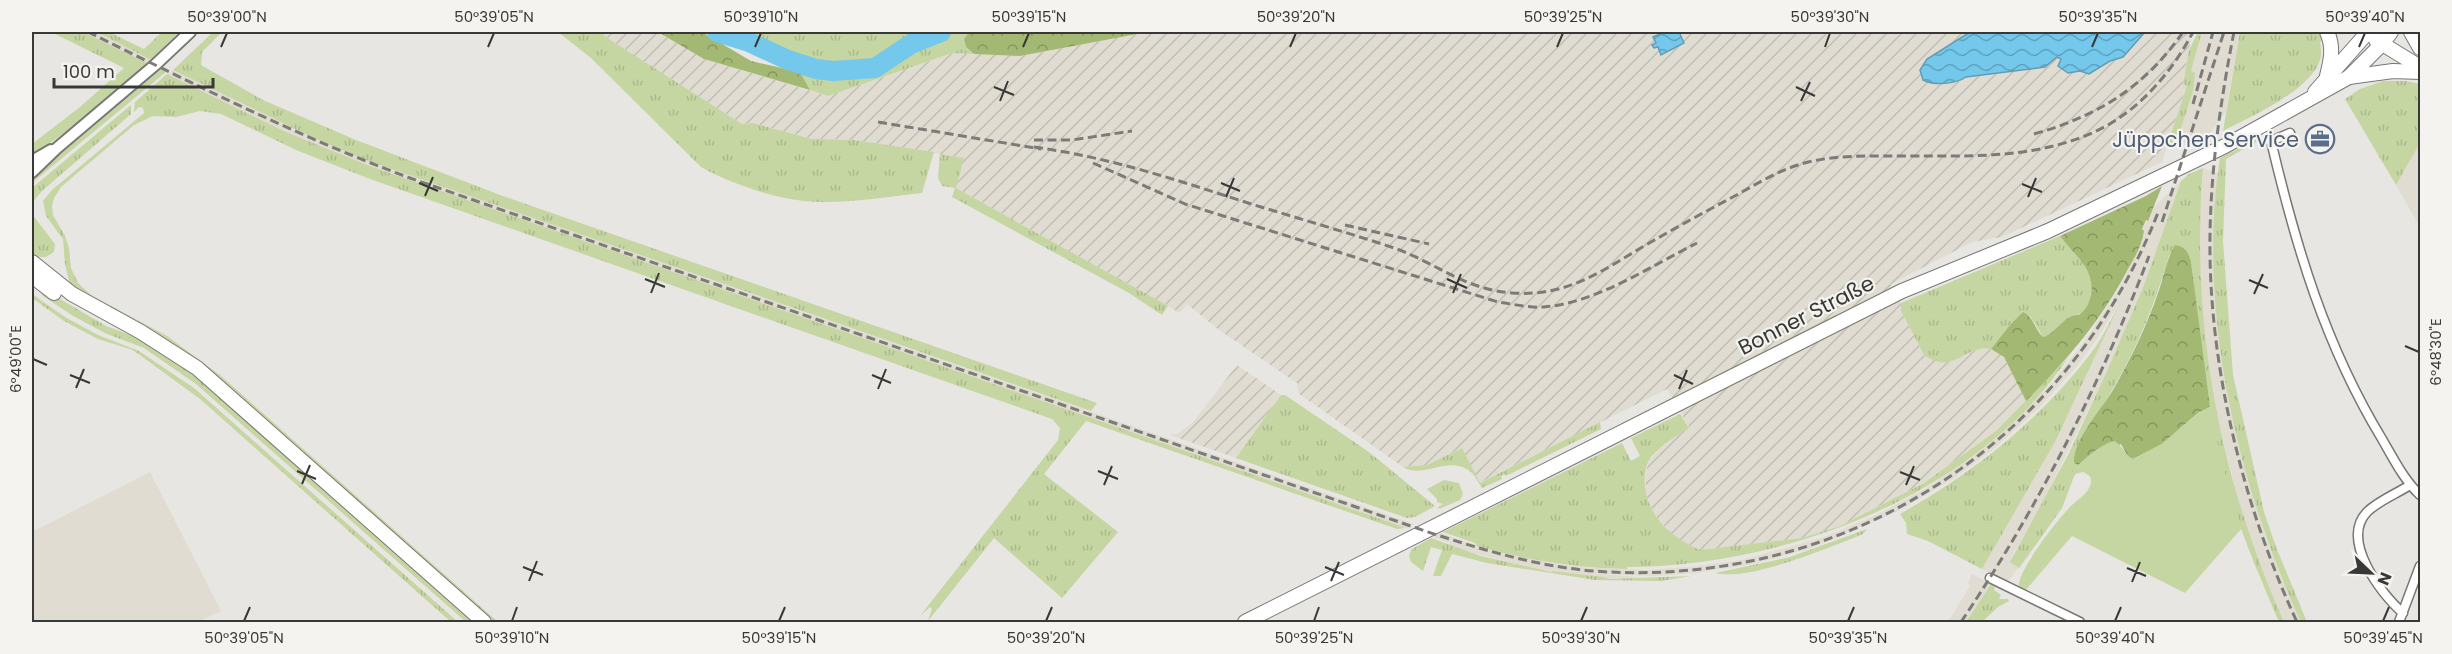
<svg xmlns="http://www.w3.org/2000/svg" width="2452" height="654" viewBox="0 0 2452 654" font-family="Poppins,sans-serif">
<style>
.built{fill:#e0dcd1}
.industrial{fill:url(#industrial-furrows)}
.grass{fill:url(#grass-tufts)}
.forest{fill:url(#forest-crowns)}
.green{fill:#c5d6a2}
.water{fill:url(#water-waves);stroke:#619db5;stroke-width:1.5}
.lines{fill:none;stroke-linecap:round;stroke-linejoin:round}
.river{stroke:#73c8eb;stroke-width:20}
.minor-casing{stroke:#797774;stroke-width:11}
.tertiary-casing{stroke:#797774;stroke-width:14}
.primary-casing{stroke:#797774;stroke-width:16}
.minor{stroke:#fff;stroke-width:8}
.tertiary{stroke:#fff;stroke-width:10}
.primary{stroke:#fff;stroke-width:14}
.rail{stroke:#7c7b78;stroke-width:3;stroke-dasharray:9 4.5;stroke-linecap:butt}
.ticks{fill:none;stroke:#383836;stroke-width:2}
.labels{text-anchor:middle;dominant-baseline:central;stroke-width:4.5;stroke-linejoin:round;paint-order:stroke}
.service-label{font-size:21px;fill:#4e5e75;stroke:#f5f3ef;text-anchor:end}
.street-label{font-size:21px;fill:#383836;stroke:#f5f3ef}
.neatline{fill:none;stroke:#383836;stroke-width:2}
.ticks-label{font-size:15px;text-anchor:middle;fill:#383836}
</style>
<defs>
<pattern id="industrial-furrows" width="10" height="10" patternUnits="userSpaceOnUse" patternTransform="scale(1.5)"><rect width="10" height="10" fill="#e0dcd1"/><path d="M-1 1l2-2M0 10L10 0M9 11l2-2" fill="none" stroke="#c1beb4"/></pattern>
<pattern id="grass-tufts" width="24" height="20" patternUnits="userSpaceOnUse" patternTransform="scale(1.5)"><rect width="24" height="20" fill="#c5d6a2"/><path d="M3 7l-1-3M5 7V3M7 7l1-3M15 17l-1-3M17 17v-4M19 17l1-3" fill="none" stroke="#aab88c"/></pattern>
<pattern id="forest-crowns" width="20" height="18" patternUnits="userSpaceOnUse" patternTransform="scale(1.5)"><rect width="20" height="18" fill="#a3b872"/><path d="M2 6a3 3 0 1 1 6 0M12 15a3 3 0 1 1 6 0" fill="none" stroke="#86975e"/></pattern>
<pattern id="water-waves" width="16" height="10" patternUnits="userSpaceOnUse" patternTransform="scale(1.5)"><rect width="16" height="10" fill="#73c8eb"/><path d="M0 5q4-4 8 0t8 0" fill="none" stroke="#5fa3bf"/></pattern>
</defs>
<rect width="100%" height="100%" fill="#e7e6e2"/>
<g class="built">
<path d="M83 32H97L151 60 147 63 143 62Z"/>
<path d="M2202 32H2240L2225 113 2203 142 2195 146 2176 144 2193 91 2191 71Z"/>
<path d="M173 70 314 138 363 159 1414 524 1406 528 1383 521 370 166 286 132 167 74Z"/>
<path d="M2420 143V227L2396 185Z"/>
<path d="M2203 168 2218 174 2214 237 2216 301 2227 386 2239 444 2266 538 2301 622H2284L2274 602 2244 522 2219 424 2207 363 2200 283 2199 239Z"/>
<path d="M2181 181 2144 285 2107 371 2042 504 2012 556 2010 562 2019 567 2009 580H2003L1982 569 2055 442 2118 305 2097 339 2077 366 2039 408 1996 447 1953 479 1898 511 1812 548 1753 564 1695 573 1657 576 1598 574 1640 577 1609 579 1541 570 1455 548 1449 546 1450 543 1433 537 1441 533 1479 546 1547 562 1594 568 1646 570 1690 567 1742 560 1824 537 1878 514 1930 486 1983 449 2050 385 2084 342 2117 292 2136 254 2142 230 2155 206Z"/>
<path d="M150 472 221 611 198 622H32V532Z"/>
<path d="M1972 574 1991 584 1966 622H1948L1970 586 1968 584Z"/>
</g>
<g class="industrial">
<path d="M601 32H658L704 59 828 96 952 53 1020 56 1148 32H2192L2183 83 2187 86 2162 162 2002 237 1972 242 1891 284 1901 303V311L1924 355 1937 361 1965 356 1979 348 1996 350 2004 357 2026 401 1996 431 1924 483 1840 526 1802 538 1700 550 1684 543 1670 532 1657 518 1647 500 1645 477 1648 463 1658 450 1689 427 1667 389 1479 483 1461 448 1427 465 1403 467 1298 393 1297 383 1219 330 1187 304 1180 313 956 188 963 158 854 140 812 139 753 123 742 124 609 39Z"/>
<path d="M1237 365 1281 395 1236 458 1170 435 1179 433 1194 421Z"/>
</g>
<g class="grass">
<path d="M51 32H83L147 63 78 123 32 156V144L80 107 124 68Z"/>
<path d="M97 32H109L144 49 162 32H179L151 60Z"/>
<path d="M213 32H222L202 52 201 65 263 100 356 140 503 196 1097 403 1091 411 363 159 314 138 173 70Z"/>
<path d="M558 32H601L609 39 742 124 753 123 812 139 854 140 934 152 922 193C883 197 835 206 797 200 768 196 727 182 701 167L591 58Z"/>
<path d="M740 32H932L894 49 871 64 839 67 824 66 785 56 754 36Z"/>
<path d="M950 32H969L964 39 966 47 974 54 952 53 828 96 810 90 800 72C826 75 861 81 885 68 896 62 903 51 915 46 928 41 939 40 950 32Z"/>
<path d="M2198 32H2202L2191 71 2195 73 2193 91 2176 144 2168 143 2187 86 2183 84 2189 50Z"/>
<path d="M2240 32H2322L2326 40 2320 42C2321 48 2322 54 2320 60 2310 91 2250 117 2223 131Z"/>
<path d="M161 69 166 72 32 183V178Z"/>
<path d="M167 74 286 132 370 166 1406 528 1397 529 1086 421 1044 474 1118 532 1062 598 994 538 928 621 932 609 930 607 920 616 1058 440 1060 428 1052 419 370 179 296 150 221 114 200 111 176 117 153 116 134 125 61 187 54 198 52 206 53 215 65 236 69 248 71 268 78 283 91 295 167 336 220 375 498 622H492L183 351 70 285 65 264 63 239 46 216 43 201 52 190 144 113 143 108 139 107 134 112 135 102Z"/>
<path d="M2383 81H2406L2420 84V143L2396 185 2345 99 2360 89Z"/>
<path d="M131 105V114L42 191 32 203V188Z"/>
<path d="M2260 137 2258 141 2226 159 2223 241 2233 375 2264 512 2276 547 2307 622H2301C2238 486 2196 308 2220 158Z"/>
<path d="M940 154 964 158 956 188 1168 306 1162 315 1129 293 952 197 955 188 942 186 938 178Z"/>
<path d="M2203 168C2190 324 2220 479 2284 622H2279C2257 570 2234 518 2221 463 2206 397 2199 329 2191 262L2169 255C2156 302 2137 348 2112 390 2099 414 2078 436 2074 463L2078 465 2072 475 2075 474 2062 508 2020 567 2018 569V567L2010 562 2069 453 2107 371 2144 285 2181 181 2189 174Z"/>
<path d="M32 214 55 244 54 252 46 257H35L32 253Z"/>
<path d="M2060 236C2073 253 2095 267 2091 291 2090 297 2089 305 2086 309 2082 315 2075 315 2069 318 2059 323 2055 334 2043 337L2030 316 2010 325 1991 349C1966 344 1953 376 1924 355L1901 311V303Z"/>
<path d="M43 289 106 326 141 339 196 376 475 622H466L196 384 144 348 107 334 73 316 43 296 41 293Z"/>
<path d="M32 294 65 317 98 335 139 351 194 388 458 622H451L200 399 133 350 98 339 64 321 32 298Z"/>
<path d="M2119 305 2055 442 1982 569 1928 541 1907 534 1906 523 1900 514C1974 472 2039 421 2091 353 2102 339 2110 321 2119 305Z"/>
<path d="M1835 315 1838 316 1625 424 1622 423Z"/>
<path d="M2068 358C1977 494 1786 567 1627 567V569C1576 568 1526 560 1477 546L1475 543 1443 532 1622 443 1631 461 1640 456 1631 438 1680 414 1689 428C1677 436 1662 444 1652 456 1645 465 1644 474 1645 486 1648 517 1672 538 1700 550L1802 538 1840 526 1924 483 1996 431Z"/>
<path d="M1281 395H1285L1369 452 1435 506 1415 517 1407 518 1236 458Z"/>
<path d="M1600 422 1601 429 1506 476 1505 474 1501 476 1502 479 1482 488C1479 484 1476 477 1472 473 1450 453 1424 480 1403 467L1427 465 1462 448 1480 483Z"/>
<path d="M1444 480 1459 483 1463 494 1460 500 1439 509 1438 507 1443 504 1437 502V499L1427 489Z"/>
<path d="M1867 529 1863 534 1856 537C1822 550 1750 581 1715 573L1790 557Z"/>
<path d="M1431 538 1481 556 1551 572 1552 571 1603 577 1609 579 1691 576 1661 581 1595 580 1487 563 1452 554 1441 576H1433L1442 550 1431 547 1423 571 1411 562 1409 555 1412 549Z"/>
<path d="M1991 584 1995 587 1994 590 2001 595 1999 599H2008L2009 601 1998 607 1982 622H1966Z"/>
</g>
<g class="forest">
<path d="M658 32H702L751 61 800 72 810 90 704 59Z"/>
<path d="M969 32H1148L1020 56 974 54 966 47 964 39Z"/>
<path d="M2162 186 2148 221 2146 220 2142 229 2144 231C2142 245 2135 257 2128 269 2101 321 2067 360 2026 401L2004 357 1991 349 2010 325 2023 312C2034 317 2035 330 2043 337 2057 333 2064 314 2079 315 2087 309 2089 303 2091 294 2095 268 2074 255 2060 236L2146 196Z"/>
<path d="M2175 245C2186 247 2188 252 2191 262L2210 407 2198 413 2162 444 2133 459 2128 457 2121 444 2078 465 2074 463C2073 440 2101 410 2113 390 2130 360 2147 326 2158 293 2164 277 2166 260 2175 245Z"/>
</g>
<path class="green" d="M2210 407 2222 464 2242 528 2185 593 2072 536 2025 591 2019 588C2015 573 2059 518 2071 506 2078 499 2090 493 2091 481 2091 475 2087 474 2083 472L2071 475C2076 464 2101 444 2114 441 2123 445 2124 455 2133 459L2162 444 2198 413Z"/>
<g class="water">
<path d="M1665 32H1679L1684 43 1661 55 1658 47 1654 48 1652 45 1656 43 1653 37Z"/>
<path d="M1970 32H2145L2123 57 2110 61 2089 74 2080 71 2068 73 2058 66 2061 59 2057 57 2045 67 1966 77C1956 84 1934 86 1923 80L1920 70 1927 59Z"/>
</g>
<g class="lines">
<path class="river" d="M717 32 749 42 788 60 816 69 833 71 875 68 911 44 941 32"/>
<g class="minor-casing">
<g id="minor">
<path d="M2290 133 2271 141C2296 247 2325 345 2382 439 2393 458 2404 480 2420 495"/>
<path d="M1990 578 2080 622"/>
<path d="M2403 613C2381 594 2340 540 2367 512 2378 501 2396 494 2410 485"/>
<path d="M2399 622 2420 566"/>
</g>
</g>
<g class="tertiary-casing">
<g id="tertiary">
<path d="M32 161 51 150"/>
<path d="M32 172 57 148 155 65 190 32"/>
</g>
</g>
<g class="primary-casing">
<g id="primary">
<path d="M2411 32 2420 48"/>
<path d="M2376 40 2420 67"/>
<path d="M2327 76C2331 60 2334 47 2327 32"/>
<path d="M2349 77 2393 71 2420 72"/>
<path d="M2315 92 2368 32"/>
<path d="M32 262 72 294 141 332 197 368 484 622"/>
<path d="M32 276 54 293"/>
<path d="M1245 622 1902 291 2048 231 2225 146 2349 77 2382 44 2391 32"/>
</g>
</g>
<use href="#minor" class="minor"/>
<use href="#tertiary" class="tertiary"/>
<use href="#primary" class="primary"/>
<g class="rail">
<path d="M88 32C194 84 299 137 410 178L1425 531C1480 549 1535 566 1593 571 1844 590 2069 444 2159 210"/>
<path d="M2234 32C2221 98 2211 166 2210 235 2208 364 2243 506 2297 622"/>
<path d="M2193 104 2213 32"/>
<path d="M878 122 1041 149"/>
<path d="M2034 134C2098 116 2145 87 2183 32"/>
<path d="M1034 140H1072L1132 131"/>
<path d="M1034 147C1108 157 1177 180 1248 203 1297 218 1346 232 1394 248 1437 263 1463 289 1512 293 1570 297 1604 269 1651 242 1677 227 1703 213 1729 199 1750 188 1770 175 1792 167 1822 156 1853 156 1886 156 1957 155 2025 162 2092 133 2136 114 2171 74 2193 32"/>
<path d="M1093 163 1185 204 1498 302C1513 304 1529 308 1544 307 1596 303 1651 266 1697 243"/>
<path d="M2162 222 2224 32"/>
<path d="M1345 225 1429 244"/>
<path d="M1961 622C2038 508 2100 385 2149 256"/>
</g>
</g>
<path class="ticks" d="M221 47 227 33M488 47 494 33M755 47 761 33M1023 47 1029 33M1290 47 1296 33M1557 47 1563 33M1825 47 1830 33M2092 47 2098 33M2359 47 2365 33M994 87 1014 95M1796 87 1815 96M1000 101 1008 81M1801 101 1810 82M419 183 438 191M1221 183 1240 191M2022 184 2042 192M425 196 433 177M1226 197 1234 178M2028 197 2036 178M645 279 665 287M1447 279 1467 288M2249 280 2268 288M651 293 659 273M1453 293 1461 274M2254 294 2263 274M2405 346 2419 352M33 359 47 365M70 375 90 383M872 375 891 383M1674 375 1693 384M76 388 84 369M878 389 886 369M1679 389 1687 370M297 471 316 479M1098 471 1118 479M1900 472 1920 480M302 484 310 465M1104 485 1112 466M1906 485 1914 466M523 567 543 575M1325 567 1344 575M2127 568 2146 576M529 581 537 561M1331 581 1339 562M2132 582 2140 562M244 621 250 607M512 621 517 607M779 621 785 607M1046 621 1052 607M1314 621 1319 607M1581 621 1587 607M1848 621 1854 607M2115 621 2121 607M2383 621 2389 607"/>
<defs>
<g id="office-ring" transform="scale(1.5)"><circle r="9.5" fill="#f5f3ef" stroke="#5c6f8a" stroke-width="1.5"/><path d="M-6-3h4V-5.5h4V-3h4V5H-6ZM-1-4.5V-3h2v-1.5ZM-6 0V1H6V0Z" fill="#5c6f8a"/></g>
</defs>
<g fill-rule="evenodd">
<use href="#office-ring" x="2320" y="139"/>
</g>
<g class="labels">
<g class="service-label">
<text x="2299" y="139">Jüppchen Service</text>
</g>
<g class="street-label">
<text transform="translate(1806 315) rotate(-27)">Bonner Straße</text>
</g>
</g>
<rect width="2452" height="654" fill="none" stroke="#f5f3ef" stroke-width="66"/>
<g transform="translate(2371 573) rotate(113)" stroke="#f5f3ef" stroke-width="4.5" paint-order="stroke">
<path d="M0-4.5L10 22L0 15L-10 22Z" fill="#383836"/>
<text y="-9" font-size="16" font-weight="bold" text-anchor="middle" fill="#383836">N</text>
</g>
<path d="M54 78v9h159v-9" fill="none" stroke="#383836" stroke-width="3"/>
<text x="63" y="78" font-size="18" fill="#383836" stroke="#f5f3ef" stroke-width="4.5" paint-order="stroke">100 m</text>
<rect x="33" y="33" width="2386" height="588" class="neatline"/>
<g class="ticks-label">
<text x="227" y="22">50°39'00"N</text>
<text x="494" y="22">50°39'05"N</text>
<text x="761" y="22">50°39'10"N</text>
<text x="1029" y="22">50°39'15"N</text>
<text x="1296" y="22">50°39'20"N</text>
<text x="1563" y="22">50°39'25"N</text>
<text x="1830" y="22">50°39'30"N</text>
<text x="2098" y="22">50°39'35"N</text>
<text x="2365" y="22">50°39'40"N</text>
<text transform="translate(2436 352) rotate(-90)" y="5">6°48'30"E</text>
<text transform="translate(16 359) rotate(-90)" y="5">6°49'00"E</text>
<text x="244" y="643">50°39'05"N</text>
<text x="512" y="643">50°39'10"N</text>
<text x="779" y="643">50°39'15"N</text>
<text x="1046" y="643">50°39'20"N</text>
<text x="1314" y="643">50°39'25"N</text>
<text x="1581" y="643">50°39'30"N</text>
<text x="1848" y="643">50°39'35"N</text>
<text x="2115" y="643">50°39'40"N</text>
<text x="2383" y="643">50°39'45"N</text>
</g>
</svg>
